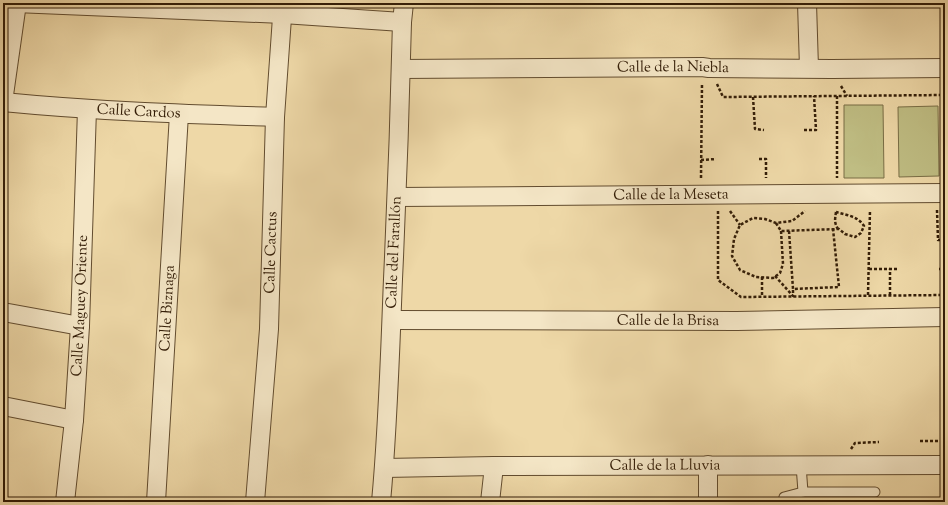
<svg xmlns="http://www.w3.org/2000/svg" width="948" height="505" viewBox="0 0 948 505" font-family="'Sorts Mill Goudy',serif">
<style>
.green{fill:#bfbd83;stroke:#796d45}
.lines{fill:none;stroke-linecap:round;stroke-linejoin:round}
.service-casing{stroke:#624c2f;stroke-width:11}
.minor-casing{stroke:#624c2f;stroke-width:20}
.path{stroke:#331d07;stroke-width:2.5;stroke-dasharray:3 2;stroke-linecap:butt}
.service{stroke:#f4e6c6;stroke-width:9}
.minor{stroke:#f4e6c6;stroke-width:18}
.labels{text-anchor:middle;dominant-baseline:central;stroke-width:3;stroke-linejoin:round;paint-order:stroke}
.street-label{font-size:15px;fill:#331d07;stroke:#f4e6c6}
</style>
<rect width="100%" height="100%" fill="#eed8a7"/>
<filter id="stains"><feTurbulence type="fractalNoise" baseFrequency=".005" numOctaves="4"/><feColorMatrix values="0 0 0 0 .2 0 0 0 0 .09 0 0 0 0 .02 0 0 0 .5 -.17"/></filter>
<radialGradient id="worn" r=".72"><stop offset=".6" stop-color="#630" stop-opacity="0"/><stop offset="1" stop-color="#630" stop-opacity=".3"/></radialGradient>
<g class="green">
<path d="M844 105H883L884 178H844Z"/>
<path d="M938 106 939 176 899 177 898 107Z"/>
</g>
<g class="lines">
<g class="service-casing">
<g id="service">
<path d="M801 465 803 492"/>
<path d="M783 502 784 497 803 492H875"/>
</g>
</g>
<g class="minor-casing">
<g id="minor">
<path d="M15 3 283 14 402 22"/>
<path d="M807 3 809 68"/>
<path id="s1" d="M401 69 702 67 709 68 832 69 945 68"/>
<path id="s2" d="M3 102C94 111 184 114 275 117"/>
<path d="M3 102 17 3"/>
<path id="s3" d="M397 197 945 193"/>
<path d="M3 312 80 326"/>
<path id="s4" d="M392 320 737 321 945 317"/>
<path d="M3 406 74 420"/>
<path d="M708 465V502"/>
<path id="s5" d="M384 468 494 466 945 465"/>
<path id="s6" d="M65 502 74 420 80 326 87 109"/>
<path id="s7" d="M156 502 179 114"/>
<path id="s8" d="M255 502 269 329 275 117 283 3"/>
<path id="s9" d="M381 502C388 428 390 353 393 279 397 193 400 107 402 22L404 3"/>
<path d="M490 502 494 466"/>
</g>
</g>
<g class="path">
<path d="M717 84 723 97 945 95"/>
<path d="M841 86 847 96"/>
<path d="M837 96V178"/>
<path d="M753 97 755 129 764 130"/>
<path d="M804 130H816L814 96"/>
<path d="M759 159H766V178"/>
<path d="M701 160 716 159"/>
<path d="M701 178 702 83"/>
<path d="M937 210 938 240H945"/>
<path d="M718 211V280L741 297 945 295"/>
<path d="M730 211 740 225"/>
<path d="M836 212C835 219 834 223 838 229"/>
<path d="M776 223 781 231 839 229 845 234 855 237 861 233 864 226C858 216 846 215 836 212"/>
<path d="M781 231 783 264 780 273 773 278 756 277 740 270 732 256 734 239 740 225 753 218 765 219 776 223 792 221 805 211"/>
<path d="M789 231 793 289 839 287 833 229"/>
<path d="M869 269H890"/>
<path d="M939 269H945"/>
<path d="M775 276 793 296V289"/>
<path d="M762 277V297"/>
<path d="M868 295 870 210"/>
<path d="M890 295V269H898"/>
<path d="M920 441H945"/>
<path d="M851 449 855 443 879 442"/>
</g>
<use href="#service" class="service"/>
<use href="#minor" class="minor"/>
</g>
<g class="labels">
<g class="street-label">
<text stroke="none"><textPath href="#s1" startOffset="272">Calle de la Niebla</textPath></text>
<text stroke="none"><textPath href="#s2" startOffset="136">Calle Cardos</textPath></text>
<text stroke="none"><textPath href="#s3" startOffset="274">Calle de la Meseta</textPath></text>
<text stroke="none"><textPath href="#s8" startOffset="250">Calle Cactus</textPath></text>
<text stroke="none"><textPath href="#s9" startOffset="250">Calle del Farallón</textPath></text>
<text stroke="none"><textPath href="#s6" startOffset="197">Calle Maguey Oriente</textPath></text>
<text stroke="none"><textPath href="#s7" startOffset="194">Calle Biznaga</textPath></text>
<text stroke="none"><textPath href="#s4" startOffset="276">Calle de la Brisa</textPath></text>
<text stroke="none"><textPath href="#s5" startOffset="281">Calle de la Lluvia</textPath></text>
</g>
</g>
<rect width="948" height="505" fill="none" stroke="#eed8a7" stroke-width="16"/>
<rect x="4" y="4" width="940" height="497" fill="none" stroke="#331d07" stroke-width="2"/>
<rect x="8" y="8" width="932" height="489" fill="none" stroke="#331d07"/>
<rect width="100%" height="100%" filter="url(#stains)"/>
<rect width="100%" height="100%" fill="url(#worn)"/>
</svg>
